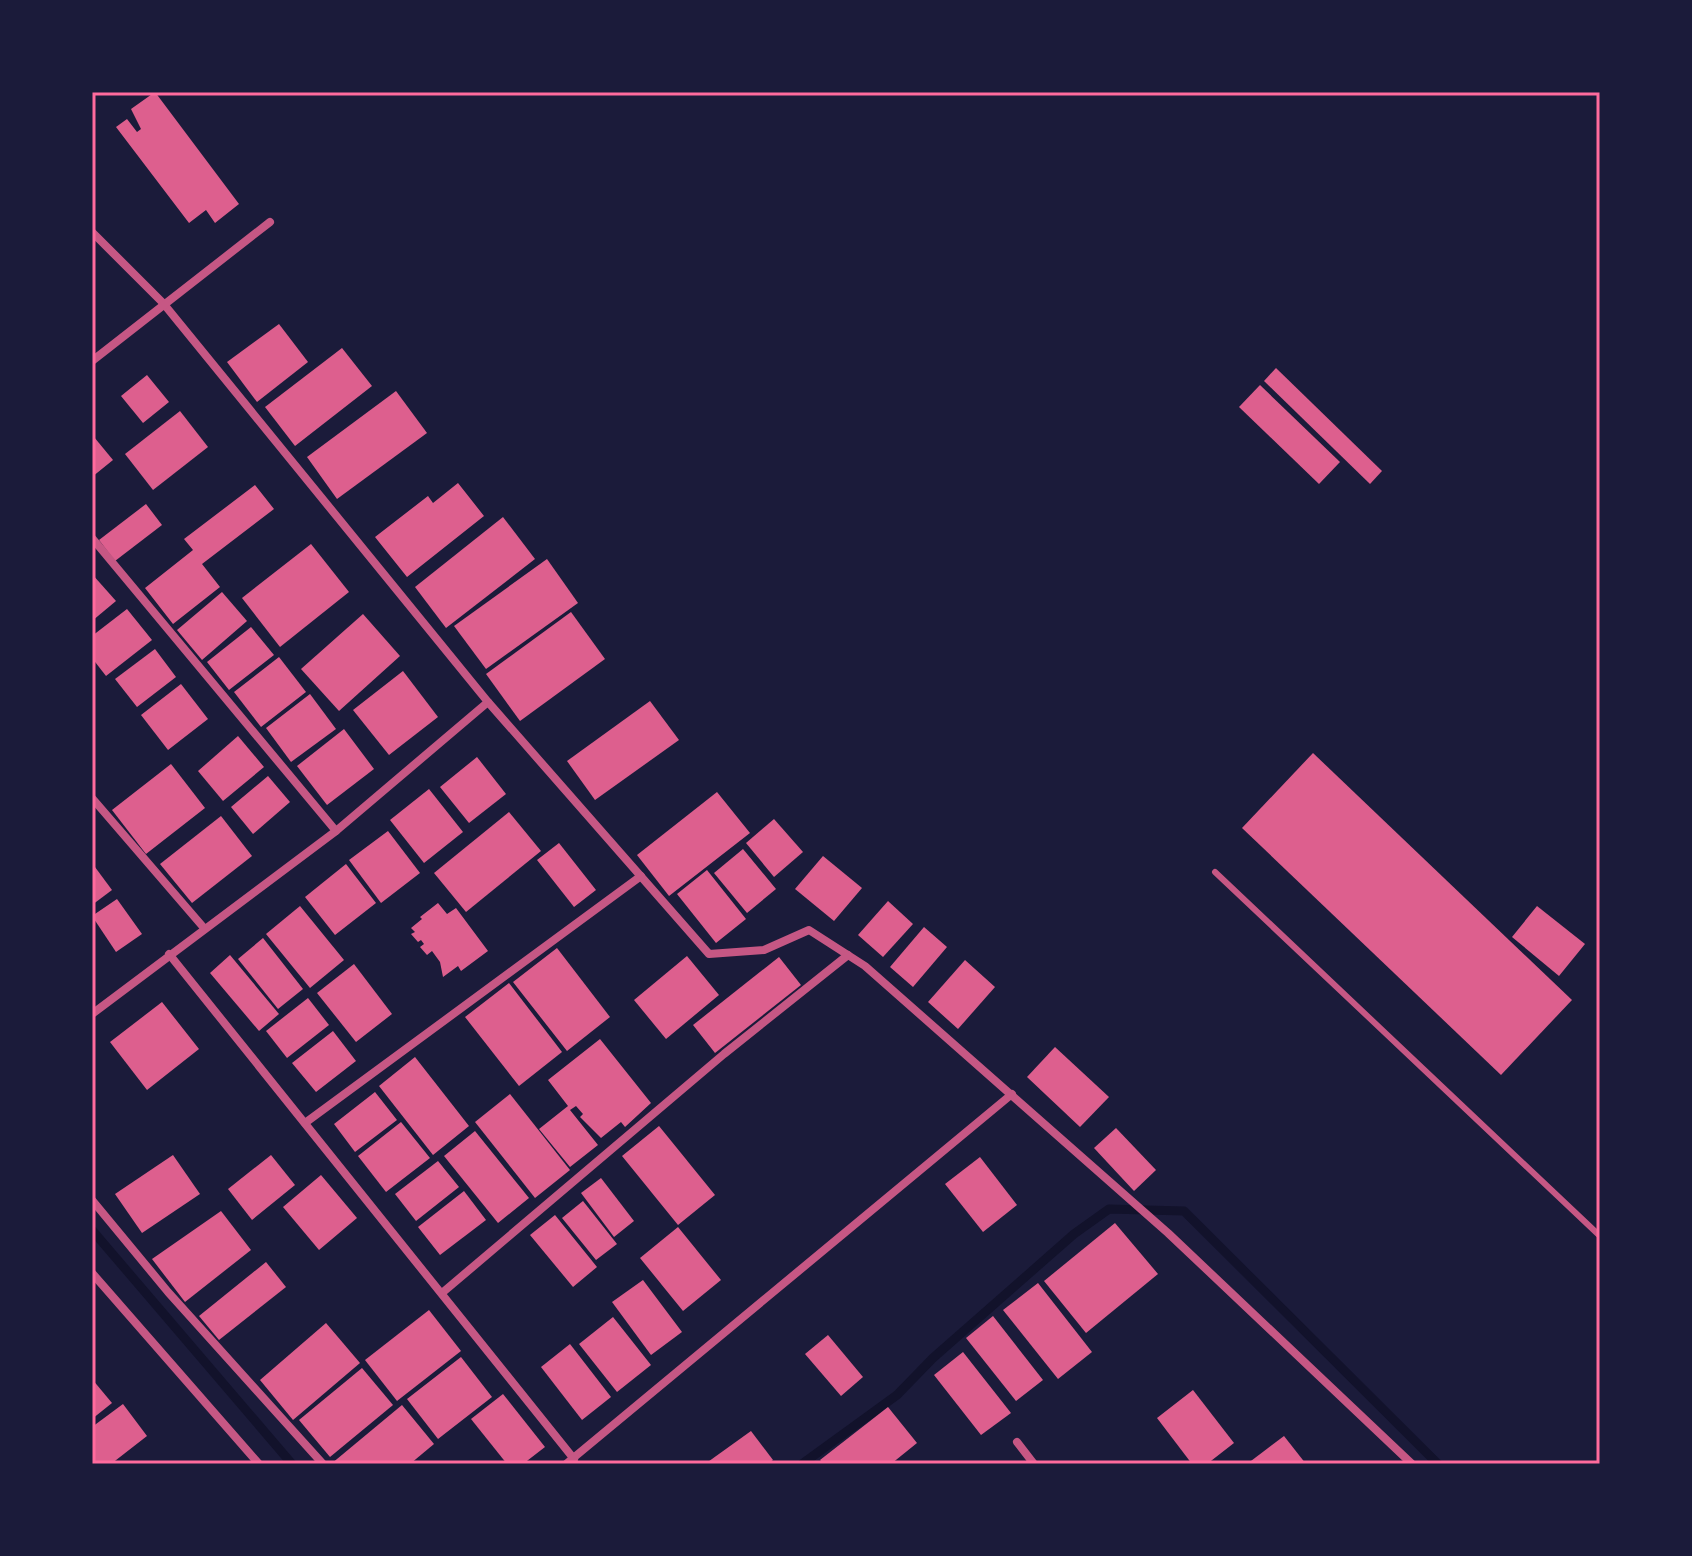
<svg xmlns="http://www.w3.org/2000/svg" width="1692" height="1556" viewBox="0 0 1692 1556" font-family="Georgia,serif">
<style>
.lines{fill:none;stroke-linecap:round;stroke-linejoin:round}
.stream{stroke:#12122b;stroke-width:9}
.building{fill:#dd5f8e}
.service{stroke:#c65784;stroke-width:6}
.minor{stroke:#c65784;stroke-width:8}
.neatline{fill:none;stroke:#ff6b9d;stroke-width:3}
</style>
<rect width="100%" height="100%" fill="#1b1b3a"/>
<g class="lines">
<g class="stream">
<path d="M92 1230 292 1464"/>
<path d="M802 1464 897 1395 933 1358 1074 1234 1109 1209 1184 1211 1438 1464"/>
</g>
</g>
<g class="building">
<path d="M155 92 239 204 215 223 206 210 189 223 116 127 127 119 137 132 141 129 131 109Z"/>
<path d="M279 324 308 362 257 402 227 362Z"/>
<path d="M342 348 372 386 295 446 265 407Z"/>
<path d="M1276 368 1382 471 1370 484 1264 381Z"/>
<path d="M147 375 169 402 143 423 121 396Z"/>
<path d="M1260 385 1340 462 1319 484 1239 407Z"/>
<path d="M396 391 427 433 337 499 307 457Z"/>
<path d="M180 411 208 447 153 490 125 454Z"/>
<path d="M94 437 113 460 92 477V439Z"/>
<path d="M458 483 484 516 407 577 375 537 428 496 433 503Z"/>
<path d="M255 485 274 509 202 564 220 587 173 624 145 588 193 550 184 539Z"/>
<path d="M146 504 162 525 115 561 99 540Z"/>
<path d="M503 517 535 559 446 628 415 587Z"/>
<path d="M311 544 349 592 280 647 242 598Z"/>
<path d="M547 559 578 603 486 669 454 626Z"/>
<path d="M92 574 116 601 92 621Z"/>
<path d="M222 592 247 621 202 660 177 630Z"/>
<path d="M127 609 152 640 106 676 92 658V636Z"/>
<path d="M571 612 605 659 520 721 486 674Z"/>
<path d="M363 614 400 656 339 711 301 669Z"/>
<path d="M251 627 274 655 229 690 207 662Z"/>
<path d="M155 649 176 677 137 707 115 679Z"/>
<path d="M279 657 306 692 261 727 234 692Z"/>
<path d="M403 671 438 717 389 755 353 710Z"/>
<path d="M181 684 208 719 168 750 141 715Z"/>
<path d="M310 694 336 729 291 762 266 728Z"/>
<path d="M650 701 679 740 595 800 567 761Z"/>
<path d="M344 729 374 769 327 805 297 766Z"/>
<path d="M238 736 264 767 223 801 198 771Z"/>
<path d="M1313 753 1572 1000 1501 1075 1242 828Z"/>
<path d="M477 757 506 794 469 823 440 787Z"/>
<path d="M171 764 205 808 146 854 112 810Z"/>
<path d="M268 776 290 802 253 834 231 807Z"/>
<path d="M429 789 463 832 424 863 390 820Z"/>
<path d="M717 792 750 833 669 896 637 855Z"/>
<path d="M509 812 541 851 466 912 434 873Z"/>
<path d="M221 816 252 856 192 903 160 864Z"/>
<path d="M774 819 803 852 774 877 746 843Z"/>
<path d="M388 831 420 873 381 903 349 860Z"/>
<path d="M559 843 596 890 574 907 537 860Z"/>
<path d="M743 849 776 889 747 913 714 873Z"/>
<path d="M823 856 862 888 834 921 795 889Z"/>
<path d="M92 863 112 890 92 905Z"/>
<path d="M346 864 376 903 335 935 305 897Z"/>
<path d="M707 870 746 919 716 943 677 894Z"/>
<path d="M117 899 142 934 116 952 92 916Z"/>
<path d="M888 901 913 924 883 957 858 935Z"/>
<path d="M438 903 447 914 456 908 488 951 461 971 458 966 443 977 440 962 432 951 427 955 420 947 424 944 421 940 418 942 411 934 415 932 411 928 422 919 420 917Z"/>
<path d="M300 906 344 960 310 988 266 934Z"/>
<path d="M1537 906 1585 944 1559 976 1512 937Z"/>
<path d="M924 927 947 947 913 987 890 967Z"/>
<path d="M263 938 303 989 278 1009 238 959Z"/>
<path d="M557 948 610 1017 567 1051 513 982Z"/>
<path d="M230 955 279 1014 259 1031 210 973Z"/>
<path d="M687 956 719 995 666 1039 634 1000Z"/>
<path d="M779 957 801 985 715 1053 693 1025Z"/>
<path d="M965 960 995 987 958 1029 928 1002Z"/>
<path d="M354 964 392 1014 356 1042 317 993Z"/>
<path d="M509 983 562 1052 519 1086 465 1017Z"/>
<path d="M308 998 329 1025 287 1058 266 1031Z"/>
<path d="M162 1002 199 1049 147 1090 110 1042Z"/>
<path d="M333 1031 356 1061 316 1092 292 1063Z"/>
<path d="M600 1039 651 1103 625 1127 621 1122 601 1138 580 1117 583 1114 576 1106 570 1110 598 1145 570 1167 539 1129 568 1106 548 1080Z"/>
<path d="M1055 1047 1109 1097 1080 1127 1027 1077Z"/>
<path d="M415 1057 469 1126 433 1155 379 1086Z"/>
<path d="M375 1092 397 1120 355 1152 334 1124Z"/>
<path d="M510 1094 570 1170 535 1198 475 1122Z"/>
<path d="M401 1122 430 1158 386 1192 358 1156Z"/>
<path d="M659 1126 715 1195 678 1225 622 1156Z"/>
<path d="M1116 1128 1156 1170 1134 1191 1094 1148Z"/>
<path d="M475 1131 529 1198 498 1223 444 1156Z"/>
<path d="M173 1155 200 1194 142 1233 115 1194Z"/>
<path d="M271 1155 295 1185 252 1220 228 1189Z"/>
<path d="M980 1157 1017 1205 983 1232 945 1184Z"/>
<path d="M438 1161 459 1187 416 1221 395 1194Z"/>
<path d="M321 1175 357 1218 319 1250 283 1207Z"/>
<path d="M601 1178 634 1221 614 1237 581 1193Z"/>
<path d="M464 1191 486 1220 440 1255 418 1227Z"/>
<path d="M583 1201 617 1244 596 1260 562 1218Z"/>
<path d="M221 1211 251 1250 185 1302 152 1259Z"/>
<path d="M555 1215 597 1267 573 1287 530 1235Z"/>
<path d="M1115 1223 1158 1274 1086 1333 1044 1281Z"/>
<path d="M678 1227 721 1280 683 1311 640 1258Z"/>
<path d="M266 1262 286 1287 219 1340 199 1316Z"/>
<path d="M643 1280 682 1332 651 1355 612 1302Z"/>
<path d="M1038 1283 1092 1352 1058 1379 1003 1310Z"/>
<path d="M429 1310 461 1351 397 1401 365 1360Z"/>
<path d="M993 1316 1043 1380 1016 1401 966 1338Z"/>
<path d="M613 1317 651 1365 617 1392 579 1344Z"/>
<path d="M326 1323 360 1363 293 1420 260 1380Z"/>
<path d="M828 1335 863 1377 841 1396 805 1354Z"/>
<path d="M570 1344 611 1397 582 1420 541 1367Z"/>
<path d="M963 1352 1011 1413 981 1435 934 1375Z"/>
<path d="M461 1357 492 1397 438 1439 407 1399Z"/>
<path d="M362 1368 393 1405 330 1457 299 1420Z"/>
<path d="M92 1379 112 1403 92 1419Z"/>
<path d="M1193 1390 1234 1443 1207 1464H1192L1157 1418Z"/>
<path d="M503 1394 545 1447 523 1464H507L471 1419Z"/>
<path d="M123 1404 147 1436 111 1464H92V1427Z"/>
<path d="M402 1405 434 1444 410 1464H331Z"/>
<path d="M888 1407 917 1443 891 1464H824L820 1460Z"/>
<path d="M751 1431 773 1460 767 1464H705Z"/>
<path d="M1284 1436 1306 1464H1247Z"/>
</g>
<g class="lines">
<path class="service" d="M1215 872 1600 1236"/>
<g class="minor">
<path d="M92 232 163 303 488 702 709 954 764 950 809 930 865 966 1168 1233 1412 1464"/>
<path d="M92 361 270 222"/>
<path d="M92 538 336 831"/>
<path d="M92 798 204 928"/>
<path d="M169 954 574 1459"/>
<path d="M92 1014 336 831 488 702"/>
<path d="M305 1123 641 876"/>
<path d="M92 1200 168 1292 323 1464"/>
<path d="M92 1273 259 1464"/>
<path d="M442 1293 724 1054 848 955"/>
<path d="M1017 1442 1034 1464"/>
<path d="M566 1464 1012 1094"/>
</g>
</g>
<rect width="1692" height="1556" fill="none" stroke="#1b1b3a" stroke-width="188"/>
<rect x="94" y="94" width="1504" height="1368" class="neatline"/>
</svg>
